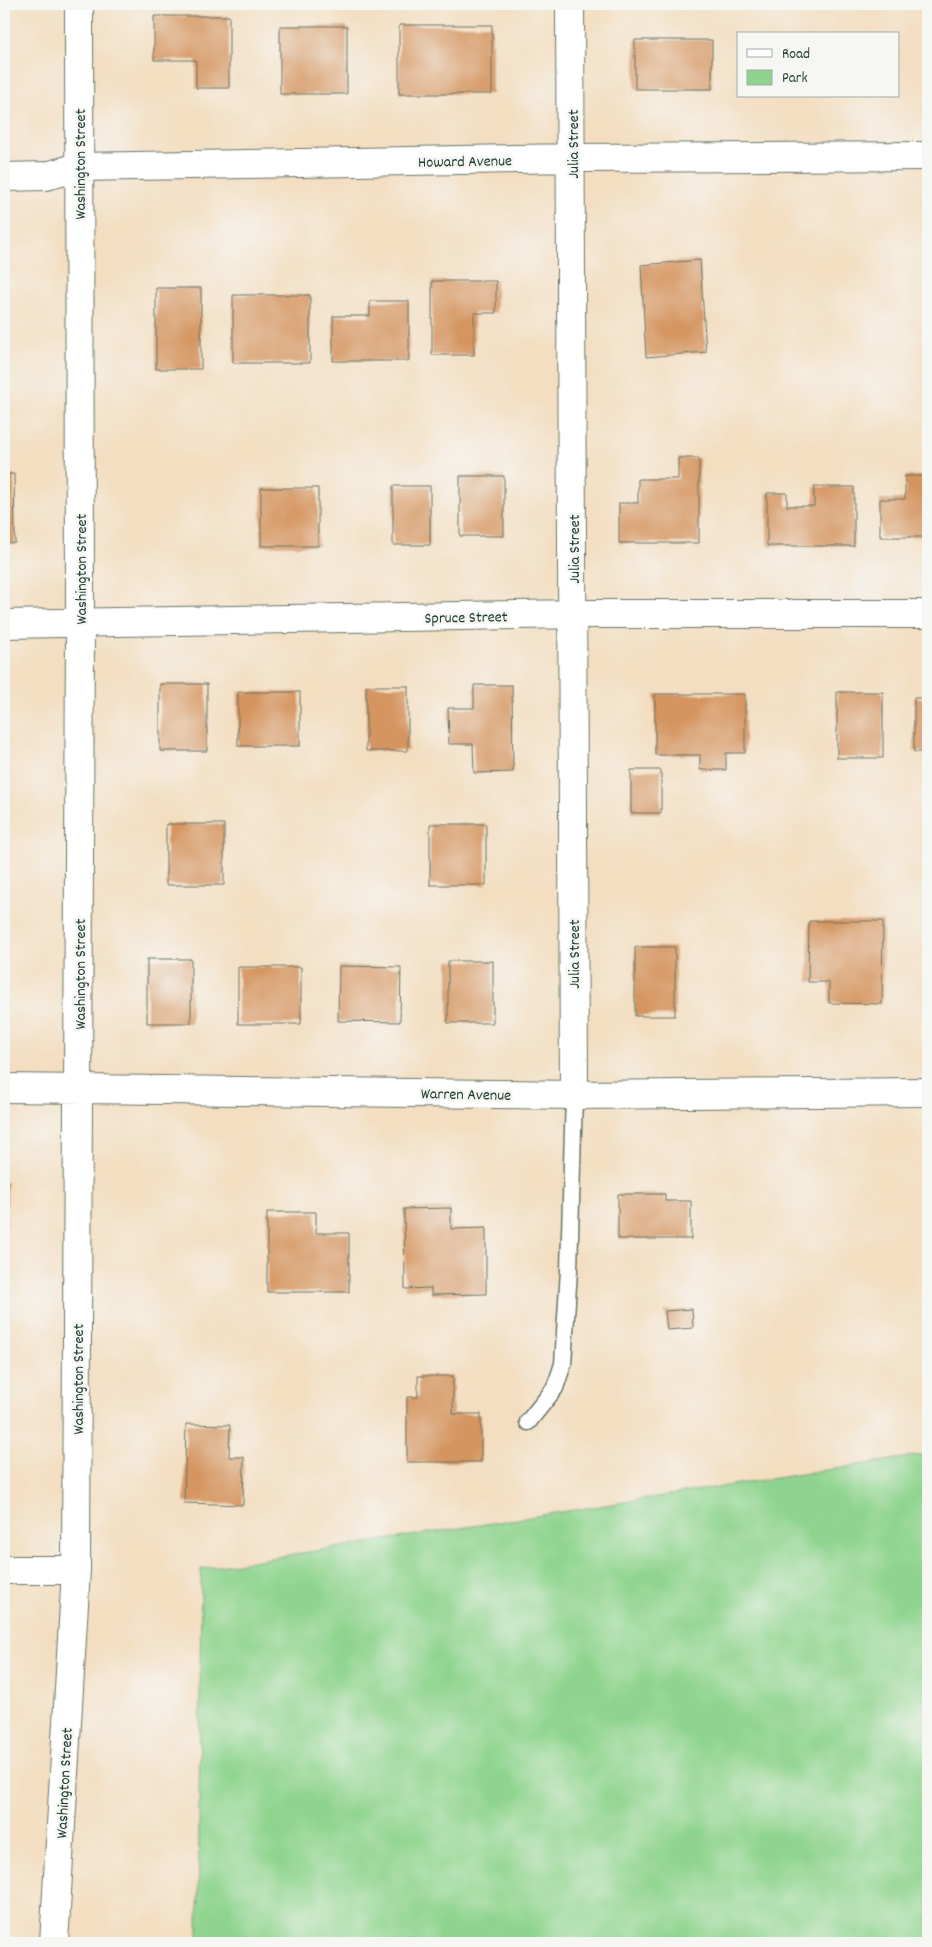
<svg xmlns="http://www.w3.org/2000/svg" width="932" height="1947" font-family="Dekko,sans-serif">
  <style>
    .green { fill: #8fd48e; stroke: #578861 }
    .building { fill: #d59561 }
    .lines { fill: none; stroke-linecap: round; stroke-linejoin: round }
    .lane-casing { stroke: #697565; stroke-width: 19 }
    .street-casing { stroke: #697565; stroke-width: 30 }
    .lane { stroke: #fff; stroke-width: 16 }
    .street { stroke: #fff; stroke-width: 28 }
    .labels { text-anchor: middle; stroke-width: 5; stroke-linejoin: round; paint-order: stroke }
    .street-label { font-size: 16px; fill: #1f3d34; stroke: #f6f6f2 }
  </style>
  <rect width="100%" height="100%" fill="#f6f6f2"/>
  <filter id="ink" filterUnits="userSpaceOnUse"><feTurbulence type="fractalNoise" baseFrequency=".02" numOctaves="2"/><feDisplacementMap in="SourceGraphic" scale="10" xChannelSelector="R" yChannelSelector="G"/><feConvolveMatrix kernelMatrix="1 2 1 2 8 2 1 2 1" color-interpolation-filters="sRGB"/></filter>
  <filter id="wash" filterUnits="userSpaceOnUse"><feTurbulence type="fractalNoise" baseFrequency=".0096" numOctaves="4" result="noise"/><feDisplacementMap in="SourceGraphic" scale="20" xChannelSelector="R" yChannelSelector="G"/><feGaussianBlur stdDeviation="1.12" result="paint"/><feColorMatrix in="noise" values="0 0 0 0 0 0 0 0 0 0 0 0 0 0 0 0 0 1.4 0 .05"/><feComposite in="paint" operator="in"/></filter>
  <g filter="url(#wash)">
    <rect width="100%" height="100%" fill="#f3dec1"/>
    <path class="green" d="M928,1454V1943H198L201,1569Z"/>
    <g id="blocks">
      <path class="building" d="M154,16H229V88H196V60H154Z
        M399,25H492V94H399Z
        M280,26H347V94H280Z
        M635,40H712V89H635Z
        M700,260L706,352L646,357L641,265Z
        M432,281H496V313H474V355H432Z
        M156,288H201V369H156Z
        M233,295H310V363H233Z
        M370,301H409V361H333V316H370Z
        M678,458H699V543H619V503H638V479H678Z
        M4,474H14L15,543H4Z
        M460,476H504V536H460Z
        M905,476H928V537H880V499H905Z
        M393,486H430V545H393Z
        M814,487H854V546H767V493H787V506H814Z
        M261,488H318V546H261Z
        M160,684H207V751H160Z
        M474,685H512L513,772L474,773L473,744H449L448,708H474Z
        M366,686H408V751H366Z
        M238,692H300V746H238Z
        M837,692H883V758H837Z
        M655,694H745V753H726V770H700V755H655Z
        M914,698H928V752H914Z
        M631,770H661V813H631Z
        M166,824H224V885H166Z
        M430,824H486V885H430Z
        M809,921H883L882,1004L829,1003V982H808Z
        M635,947H675V1016H635Z
        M147,959H191V1023H147Z
        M448,961H493V1023H448Z
        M339,966L401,967L400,1022L338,1021Z
        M238,967H301V1024H238Z
        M4,1182H7V1227H4Z
        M618,1194H665V1201H691V1239H618Z
        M451,1208V1229L486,1228V1294L431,1295V1288L405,1289L404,1209Z
        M267,1212H316V1233H349V1292H267Z
        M692,1309L693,1328L667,1330L665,1311Z
        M418,1376H453V1414H481V1462H407V1397H418Z
        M186,1424L230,1425L229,1457H244L243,1505L184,1503Z"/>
    </g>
  </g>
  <g filter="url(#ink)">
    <use href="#blocks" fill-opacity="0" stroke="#697565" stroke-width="1"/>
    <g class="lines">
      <g class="lane-casing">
        <path id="lane" d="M528,1422L555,1388L563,1364L569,1270L574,1095"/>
      </g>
      <g class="street-casing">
        <path id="street" d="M570,4L574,1095
          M4,177L46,176L79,167L572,158L928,156
          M4,624L573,614H928
          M4,1088L574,1095L928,1092
          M4,1570H76
          M54,1943L76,1570L80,624L79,4"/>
      </g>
      <use href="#lane" class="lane"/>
      <use href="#street" class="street"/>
    </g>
  </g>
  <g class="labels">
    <g class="street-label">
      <text transform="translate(572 144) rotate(-90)" y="6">Julia Street</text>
      <text transform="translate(465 160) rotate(-1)" y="6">Howard Avenue</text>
      <text transform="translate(79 164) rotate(-90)" y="6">Washington Street</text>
      <text transform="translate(573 549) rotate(-90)" y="6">Julia Street</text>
      <text transform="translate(80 569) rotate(-90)" y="6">Washington Street</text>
      <text transform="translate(466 616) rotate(-1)" y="6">Spruce Street</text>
      <text transform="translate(573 954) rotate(-90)" y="6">Julia Street</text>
      <text transform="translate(79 974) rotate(-90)" y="6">Washington Street</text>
      <text transform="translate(466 1093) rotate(1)" y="6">Warren Avenue</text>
      <text transform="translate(77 1379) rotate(-90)" y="6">Washington Street</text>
      <text transform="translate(63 1783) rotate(-87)" y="6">Washington Street</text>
    </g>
  </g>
  <rect width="932" height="1947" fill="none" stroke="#f6f6f2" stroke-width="20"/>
  <rect x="737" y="32" width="162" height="65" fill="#f6f6f2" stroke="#a0aca6"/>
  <rect x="747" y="49" width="25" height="8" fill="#ffffff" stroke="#a0aca6"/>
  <text x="782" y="58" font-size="15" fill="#1f3d34">Road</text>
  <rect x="747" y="70" width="25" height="15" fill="#8fd48e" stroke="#a0aca6"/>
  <text x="782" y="82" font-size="15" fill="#1f3d34">Park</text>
</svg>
